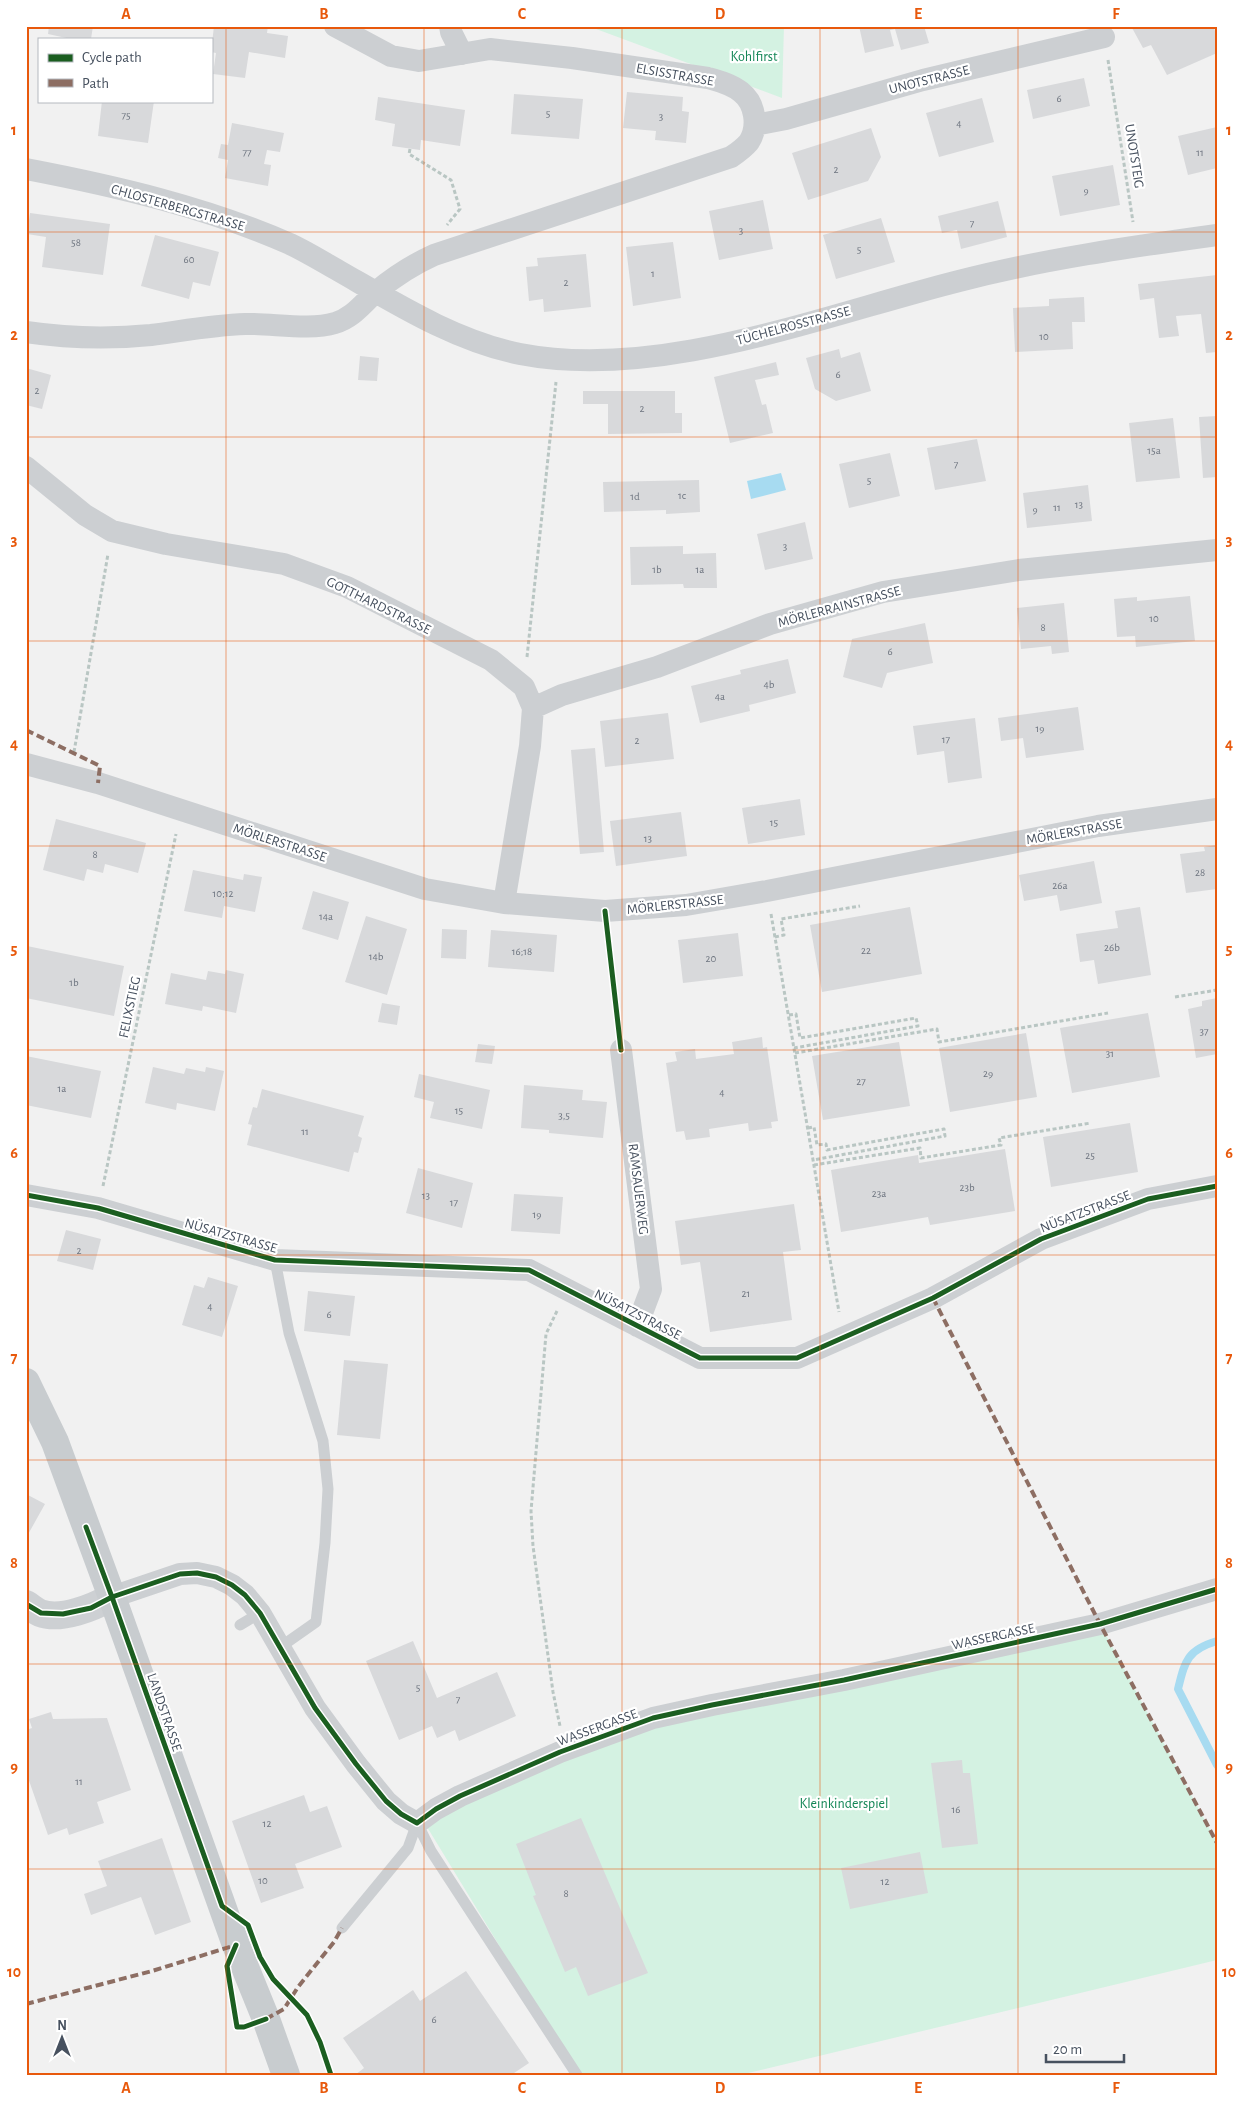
<svg xmlns="http://www.w3.org/2000/svg" width="1243" height="2101" font-family="'Alegreya Sans',sans-serif">
  <style>
    .green { fill: #d4f2e2 }
    .water { fill: #a7dbf1 }
    .lines { fill: none; stroke-linecap: round; stroke-linejoin: round }
    .stream { stroke: #a7dbf1; stroke-width: 8 }
    .building { fill: #d8d9db }
    .path { stroke: #b9c6c3; stroke-width: 3; stroke-dasharray: 4 2.5; stroke-linecap: butt }
    .lane { stroke: #cccfd2; stroke-width: 11 }
    .street { stroke: #cccfd2; stroke-width: 22 }
    .secondary { stroke: #cdd0d3; stroke-width: 28 }
    .primary { stroke: #c8cccf; stroke-width: 28 }
    .quiet { stroke: #8d6e63; stroke-width: 4; stroke-dasharray: 8 4; stroke-linecap: butt }
    .cycleway-casing { stroke: #fff; stroke-width: 8 }
    .cycleway { stroke: #1b5e20; stroke-width: 5 }
    .grid { fill: none; stroke: #e8590c; stroke-width: 1; stroke-opacity: 0.55 }
    .labels { text-anchor: middle; stroke-width: 4.5; stroke-linejoin: round; paint-order: stroke }
    .number-label { font-size: 11px; fill: #6d747f }
    .park-label { font-size: 14px; fill: #128555; stroke: #fff }
    .street-label { font-size: 14px; fill: #47515f; stroke: #fff }
    .neatline { fill: none; stroke: #e8590c; stroke-width: 2 }
    .grid-label { font-size: 16px; text-anchor: middle; font-weight: bold; fill: #e8590c }
  </style>
  <rect width="100%" height="100%" fill="#f1f1f1"/>
  <path class="green" d="M588,26H784L782,98Z
    M1100,1624L1217,1843V1960L740,2075H578L424,1822L560,1752L712,1705Z"/>
  <path class="water" d="M781,473L786,490L751,499L747,481Z"/>
  <g class="lines">
    <path class="stream" d="M1217,1641C1187,1650 1185,1661 1178,1689L1217,1765"/>
  </g>
  <path class="building" d="M49,26H93L91,39H71L48,34Z
    M214,26H268L267,33L288,36L285,58L249,52L245,78L213,74L216,53L211,52Z
    M859,26H924L929,43L901,50L895,29L890,30L894,46L865,53Z
    M1131,26H1213L1217,36V53L1167,75L1151,45L1143,48Z
    M1084,78L1090,106L1033,119L1027,90Z
    M627,92L683,97L682,111L689,112L686,143L655,140L656,131L623,128Z
    M514,94L583,99L579,139L511,134Z
    M378,97L465,110L460,146L421,140L420,150L392,146L395,124L375,120Z
    M982,98L994,142L939,157L926,113Z
    M102,101H154L148,143L98,136Z
    M232,123L284,133L280,152L267,150L264,164L271,165L268,186L225,178L228,160L218,158L221,144L228,145Z
    M1217,127V168L1188,175L1178,136Z
    M871,128L881,157L868,181L808,200L792,153Z
    M1113,165L1120,205L1060,216L1052,176Z
    M763,200L773,249L719,260L709,211Z
    M998,201L1007,237L961,249L957,230L942,233L938,216Z
    M30,213L110,224L103,275L42,267L46,237L27,234Z
    M881,218L895,262L836,279L823,235Z
    M155,235L219,252L210,286L193,282L189,299L141,286Z
    M673,242L681,298L633,306L626,247Z
    M586,254L591,307L544,312L543,299L529,301L526,267L538,266L537,258Z
    M1217,275V352L1206,353L1201,314L1176,316L1179,336L1159,338L1154,298L1140,300L1138,284Z
    M1084,297L1085,322H1072L1073,349L1015,352L1013,308L1049,306V299Z
    M839,349L841,358L860,352L871,391L836,401L815,389L806,358Z
    M360,356L379,358L377,381L358,380Z
    M776,362L779,375L755,380L762,405L766,404L773,433L730,443L714,377Z
    M26,368L51,375L42,409L26,405Z
    M583,391H675V413H682V433L608,434V404H583Z
    M1217,416V477L1203,478L1199,417Z
    M1173,418L1180,478L1136,482L1129,423Z
    M977,439L986,481L935,490L927,448Z
    M890,453L900,496L849,508L839,464Z
    M699,480L700,512L666,514V510L604,512L603,482Z
    M1088,485L1092,521L1027,528L1023,493Z
    M805,522L813,559L765,570L757,534Z
    M683,546V554L716,553L717,588H684L683,584L631,585L630,547Z
    M1190,596L1195,641L1136,647L1135,636L1117,637L1114,599L1137,597V601Z
    M1064,603L1069,652L1052,654L1051,646L1021,649L1017,608Z
    M925,623L933,663L887,673L882,688L843,677L852,639Z
    M788,659L796,693L749,705L750,711L700,723L691,686L741,674L740,670Z
    M1078,707L1084,750L1026,758L1023,738L1001,741L998,718Z
    M668,713L674,759L605,767L600,721Z
    M975,718L982,778L948,783L944,751L917,755L913,726Z
    M595,748L604,852L580,854L571,750Z
    M800,799L805,835L748,844L742,808Z
    M681,812L687,856L616,866L610,821Z
    M56,819L146,843L138,873L105,864L103,873L87,869L84,881L43,870Z
    M1217,845V889L1186,893L1180,854L1205,851L1204,847Z
    M1094,861L1102,903L1060,911L1057,895L1024,901L1019,875Z
    M193,870L243,880L244,874L262,877L255,912L224,906L222,918L184,911Z
    M313,891L349,902L338,940L302,929Z
    M910,907L922,974L822,992L810,925Z
    M1140,907L1151,975L1098,984L1094,960L1080,962L1076,934L1118,928L1115,911Z
    M366,916L407,929L387,995L345,982Z
    M442,929L467,930L466,959L441,958Z
    M491,930L557,935L554,972L488,967Z
    M738,933L743,976L683,983L678,940Z
    M27,946L124,966L114,1016L26,998Z
    M226,970L244,974L236,1013L203,1006L202,1011L165,1004L171,973L206,980L208,971L225,974Z
    M1217,998V1054L1196,1058L1188,1009L1202,1006V1001Z
    M382,1003L400,1006L397,1025L378,1022Z
    M1148,1013L1160,1077L1072,1093L1060,1028Z
    M1026,1033L1037,1097L950,1112L939,1048Z
    M762,1037L763,1048L767,1047L778,1121L771,1122L772,1128L749,1131L748,1123L709,1129L710,1137L686,1140L684,1131L676,1132L666,1063L677,1061L675,1052L695,1049L696,1059L734,1054L732,1042Z
    M899,1042L910,1106L823,1120L812,1056Z
    M478,1044L495,1046L492,1064L475,1062Z
    M26,1056L101,1071L91,1118L26,1105Z
    M153,1067L184,1074L186,1068L205,1072L206,1067L224,1071L215,1111L177,1103L176,1110L145,1103Z
    M419,1074L490,1090L482,1129L430,1118L434,1102L414,1097Z
    M524,1085L583,1090L582,1100L607,1102L603,1138L549,1133V1130L521,1128Z
    M262,1089L364,1116L358,1136L362,1138L358,1153L354,1152L349,1172L247,1145L252,1125L248,1124L253,1107L257,1108Z
    M1130,1123L1138,1172L1051,1187L1043,1137Z
    M1005,1149L1015,1211L930,1225L928,1217L841,1232L831,1170L918,1155L919,1163Z
    M418,1168L473,1183L462,1228L406,1213Z
    M514,1194L563,1197L560,1234L511,1231Z
    M794,1204L801,1250L783,1252L792,1320L710,1332L700,1262L681,1265L675,1221Z
    M66,1230L101,1239L93,1270L57,1261Z
    M208,1277L238,1286L222,1337L182,1325L194,1285L204,1288Z
    M308,1291L355,1296L350,1336L304,1331Z
    M344,1360L388,1364L380,1439L337,1435Z
    M26,1494L45,1504L26,1538Z
    M413,1641L437,1698L497,1672L516,1716L459,1741L455,1730L437,1738L432,1726L399,1740L366,1661Z
    M51,1712L53,1719L107,1718L131,1790L97,1802L104,1823L69,1835L67,1828L48,1835L26,1772V1730L32,1728L29,1719Z
    M962,1760L963,1773H970L978,1844L942,1848L931,1763Z
    M304,1795L310,1812L327,1806L342,1847L295,1864L304,1888L261,1903L232,1821Z
    M581,1818L648,1973L588,1996L576,1967L565,1972L533,1896L536,1895L516,1844Z
    M162,1838L191,1922L155,1935L141,1897L91,1915L84,1894L107,1886L98,1861Z
    M920,1852L928,1893L850,1909L841,1868Z
    M466,1971L529,2063L511,2075H355L364,2068L343,2038L413,1990L420,2001Z"/>
  <g class="lines">
    <path class="path" d="M1108,60L1133,222
      M410,149L409,154L451,180L460,209L447,225
      M527,657L556,382
      M74,752L108,554
      M771,914L839,1312
      M775,937L784,935L781,919L860,906
      M1175,997L1217,990
      M789,1015L796,1014L800,1038L916,1018L918,1026L794,1048
      M795,1053L937,1029L939,1042L1108,1013
      M808,1128L814,1127L817,1145L826,1144L827,1150L944,1129L945,1136L813,1160
      M814,1165L920,1148L921,1158L1001,1145L999,1138L1091,1123
      M103,1186L176,834
      M557,1311L546,1334L531,1511L533,1546L553,1692L560,1726"/>
    <path class="lane" d="M275,1260L289,1333L323,1441L328,1489L325,1543L316,1622L279,1648
      M240,1625L260,1613
      M342,1928L408,1848L417,1823L431,1851L577,2075"/>
    <path class="street" d="M450,26L451,32L462,54
      M755,125L786,119L923,80L1104,37
      M26,169C115,186 206,207 290,244C307,252 323,262 339,271C395,303 455,341 520,354C659,381 824,315 959,281C1044,259 1130,247 1217,235
      M26,332C67,338 110,339 151,335C182,331 213,325 245,324C272,323 309,331 335,323C353,318 363,303 377,291C395,276 412,265 434,255L731,157C737,153 744,148 749,142C759,126 755,103 741,92C731,84 719,81 708,78L572,58L490,49L419,61L391,56L335,26
      M26,467L85,515L112,531L166,544L284,564L347,587L491,660L524,687L533,708L530,746L504,903
      M533,708L562,695L657,667L770,624L883,592L1019,570L1217,550
      M26,764L98,783L425,889L504,903L605,911L686,905L767,891L1098,826L1217,809
      M621,1050L651,1289L637,1326
      M26,1195L98,1208L275,1260L529,1270L700,1358H797L933,1298L1041,1239L1148,1199L1217,1186
      M112,1597L180,1574L197,1573L216,1577L232,1585L245,1595L260,1613L315,1708L356,1764L386,1801L401,1814L417,1823L436,1809L460,1796L560,1752L653,1718L712,1705L844,1680L1100,1624L1217,1589"/>
    <path class="secondary" d="M26,1604C31,1607 35,1611 40,1613C61,1621 94,1607 112,1597"/>
    <path class="primary" d="M26,1382L55,1442L112,1597L236,1945L266,2019L286,2075"/>
    <path class="quiet" d="M26,730L100,766L98,783
      M933,1298L1100,1624L1217,1843
      M26,2004L152,1971L236,1945
      M266,2019L284,2009L298,1987L334,1942L342,1928"/>
    <g class="cycleway-casing">
      <path id="cycleway" d="M605,911L621,1050
        M26,1195L98,1208L275,1260L529,1270L700,1358H797L933,1298L1041,1239L1148,1199L1217,1186
        M86,1527L112,1597L222,1906L248,1925L260,1957L273,1979L307,2015L320,2042L331,2075
        M26,1604L41,1613L63,1614L91,1608L112,1597L180,1574L197,1573L216,1577L232,1585L245,1595L260,1613L315,1708L356,1764L386,1801L401,1814L417,1823L436,1809L460,1796L560,1752L653,1718L712,1705L844,1680L1100,1624L1217,1589
        M236,1945L227,1966L237,2027H244L266,2019"/>
    </g>
    <use href="#cycleway" class="cycleway"/>
  </g>
  <path class="grid" d="M226,26V2075M424,26V2075M622,26V2075M820,26V2075M1018,26V2075M26,232H1217M26,437H1217M26,641H1217M26,846H1217M26,1050H1217M26,1255H1217M26,1460H1217M26,1664H1217M26,1869H1217"/>
  <g class="labels">
    <g class="number-label">
      <text x="1059" y="102">6</text>
      <text x="548" y="117">5</text>
      <text x="126" y="119">75</text>
      <text x="661" y="120">3</text>
      <text x="959" y="127">4</text>
      <text x="247" y="156">77</text>
      <text x="1200" y="156">11</text>
      <text x="836" y="173">2</text>
      <text x="1086" y="194">9</text>
      <text x="972" y="227">7</text>
      <text x="741" y="234">3</text>
      <text x="76" y="246">58</text>
      <text x="859" y="253">5</text>
      <text x="189" y="263">60</text>
      <text x="653" y="277">1</text>
      <text x="566" y="286">2</text>
      <text x="1044" y="340">10</text>
      <text x="838" y="378">6</text>
      <text x="37" y="394">2</text>
      <text x="642" y="412">2</text>
      <text x="1154" y="454">15a</text>
      <text x="956" y="468">7</text>
      <text x="869" y="484">5</text>
      <text x="682" y="499">1c</text>
      <text x="635" y="500">1d</text>
      <text x="1079" y="508">13</text>
      <text x="1057" y="511">11</text>
      <text x="1035" y="513">9</text>
      <text x="785" y="550">3</text>
      <text x="657" y="573">1b</text>
      <text x="700" y="573">1a</text>
      <text x="1154" y="622">10</text>
      <text x="1043" y="631">8</text>
      <text x="890" y="655">6</text>
      <text x="769" y="688">4b</text>
      <text x="720" y="700">4a</text>
      <text x="1040" y="732">19</text>
      <text x="946" y="743">17</text>
      <text x="637" y="744">2</text>
      <text x="774" y="826">15</text>
      <text x="648" y="842">13</text>
      <text x="95" y="858">8</text>
      <text x="1200" y="876">28</text>
      <text x="1060" y="889">26a</text>
      <text x="223" y="897">10;12</text>
      <text x="326" y="920">14a</text>
      <text x="1112" y="951">26b</text>
      <text x="866" y="954">22</text>
      <text x="522" y="955">16;18</text>
      <text x="376" y="960">14b</text>
      <text x="711" y="962">20</text>
      <text x="74" y="986">1b</text>
      <text x="1204" y="1035">37</text>
      <text x="1110" y="1057">31</text>
      <text x="988" y="1077">29</text>
      <text x="861" y="1085">27</text>
      <text x="62" y="1092">1a</text>
      <text x="722" y="1096">4</text>
      <text x="459" y="1114">15</text>
      <text x="564" y="1119">3,5</text>
      <text x="305" y="1135">11</text>
      <text x="1090" y="1159">25</text>
      <text x="967" y="1191">23b</text>
      <text x="879" y="1197">23a</text>
      <text x="426" y="1199">13</text>
      <text x="454" y="1206">17</text>
      <text x="537" y="1218">19</text>
      <text x="79" y="1254">2</text>
      <text x="746" y="1297">21</text>
      <text x="210" y="1310">4</text>
      <text x="329" y="1318">6</text>
      <text x="418" y="1691">5</text>
      <text x="458" y="1703">7</text>
      <text x="79" y="1785">11</text>
      <text x="956" y="1813">16</text>
      <text x="267" y="1827">12</text>
      <text x="263" y="1884">10</text>
      <text x="885" y="1885">12</text>
      <text x="566" y="1897">8</text>
      <text x="434" y="2023">6</text>
    </g>
    <g class="park-label">
      <text x="754" y="61">Kohlfirst</text>
      <text x="844" y="1808">Kleinkinderspiel</text>
    </g>
    <g class="street-label">
      <text transform="translate(675 74) rotate(10)" y="5">ELSISSTRASSE</text>
      <text transform="translate(929 79) rotate(-14)" y="5">UNOTSTRASSE</text>
      <text transform="translate(1135 156) rotate(81)" y="5">UNOTSTEIG</text>
      <text transform="translate(178 207) rotate(16)" y="5">CHLOSTERBERGSTRASSE</text>
      <text transform="translate(793 325) rotate(-15)" y="5">TÜCHELROSSTRASSE</text>
      <text transform="translate(379 605) rotate(26)" y="5">GOTTHARDSTRASSE</text>
      <text transform="translate(839 606) rotate(-15)" y="5">MÖRLERRAINSTRASSE</text>
      <text transform="translate(1074 831) rotate(-10)" y="5">MÖRLERSTRASSE</text>
      <text transform="translate(280 842) rotate(18)" y="5">MÖRLERSTRASSE</text>
      <text transform="translate(675 904) rotate(-6)" y="5">MÖRLERSTRASSE</text>
      <text transform="translate(129 1007) rotate(-78)" y="5">FELIXSTIEG</text>
      <text transform="translate(639 1189) rotate(83)" y="5">RAMSAUERWEG</text>
      <text transform="translate(1085 1211) rotate(-21)" y="5">NÜSATZSTRASSE</text>
      <text transform="translate(231 1235) rotate(16)" y="5">NÜSATZSTRASSE</text>
      <text transform="translate(638 1314) rotate(27)" y="5">NÜSATZSTRASSE</text>
      <text transform="translate(993 1636) rotate(-12)" y="5">WASSERGASSE</text>
      <text transform="translate(165 1712) rotate(71)" y="5">LANDSTRASSE</text>
      <text transform="translate(597 1727) rotate(-20)" y="5">WASSERGASSE</text>
    </g>
  </g>
  <rect width="1243" height="2101" fill="none" stroke="#ffffff" stroke-width="55"/>
  <rect x="38" y="38" width="175" height="65" fill="#ffffff" stroke="#b5b9bf"/>
  <rect x="48" y="54" width="25" height="8" fill="#1b5e20" stroke="#b5b9bf"/>
  <text x="82" y="62" font-size="15" fill="#47515f">Cycle path</text>
  <rect x="48" y="79" width="25" height="8" fill="#8d6e63" stroke="#b5b9bf"/>
  <text x="82" y="88" font-size="15" fill="#47515f">Path</text>
  <g transform="translate(62 2038)" stroke="#ffffff" stroke-width="4" paint-order="stroke">
  <path d="M0-4L9 19L0 12L-9 19Z" fill="#47515f"/>
  <text y="-8" font-size="14" font-weight="bold" text-anchor="middle" fill="#47515f">N</text>
  </g>
  <path d="M1046 2054v8h78v-8" fill="none" stroke="#47515f" stroke-width="2.5"/>
  <text x="1053" y="2054" font-size="15" fill="#47515f" stroke="#ffffff" stroke-width="4" paint-order="stroke">20 m</text>
  <rect x="28" y="28" width="1188" height="2046" class="neatline"/>
  <g class="grid-label">
    <text x="126" y="19">A</text>
    <text x="324" y="19">B</text>
    <text x="522" y="19">C</text>
    <text x="720" y="19">D</text>
    <text x="918" y="19">E</text>
    <text x="1116" y="19">F</text>
    <text x="14" y="135">1</text>
    <text x="1229" y="135">1</text>
    <text x="14" y="340">2</text>
    <text x="1229" y="340">2</text>
    <text x="14" y="545">3</text>
    <text x="1229" y="545">3</text>
    <text x="14" y="749">4</text>
    <text x="1229" y="749">4</text>
    <text x="14" y="954">5</text>
    <text x="1229" y="954">5</text>
    <text x="14" y="1158">6</text>
    <text x="1229" y="1158">6</text>
    <text x="14" y="1363">7</text>
    <text x="1229" y="1363">7</text>
    <text x="14" y="1568">8</text>
    <text x="1229" y="1568">8</text>
    <text x="14" y="1772">9</text>
    <text x="1229" y="1772">9</text>
    <text x="14" y="1977">10</text>
    <text x="1229" y="1977">10</text>
    <text x="126" y="2093">A</text>
    <text x="324" y="2093">B</text>
    <text x="522" y="2093">C</text>
    <text x="720" y="2093">D</text>
    <text x="918" y="2093">E</text>
    <text x="1116" y="2093">F</text>
  </g>
</svg>
